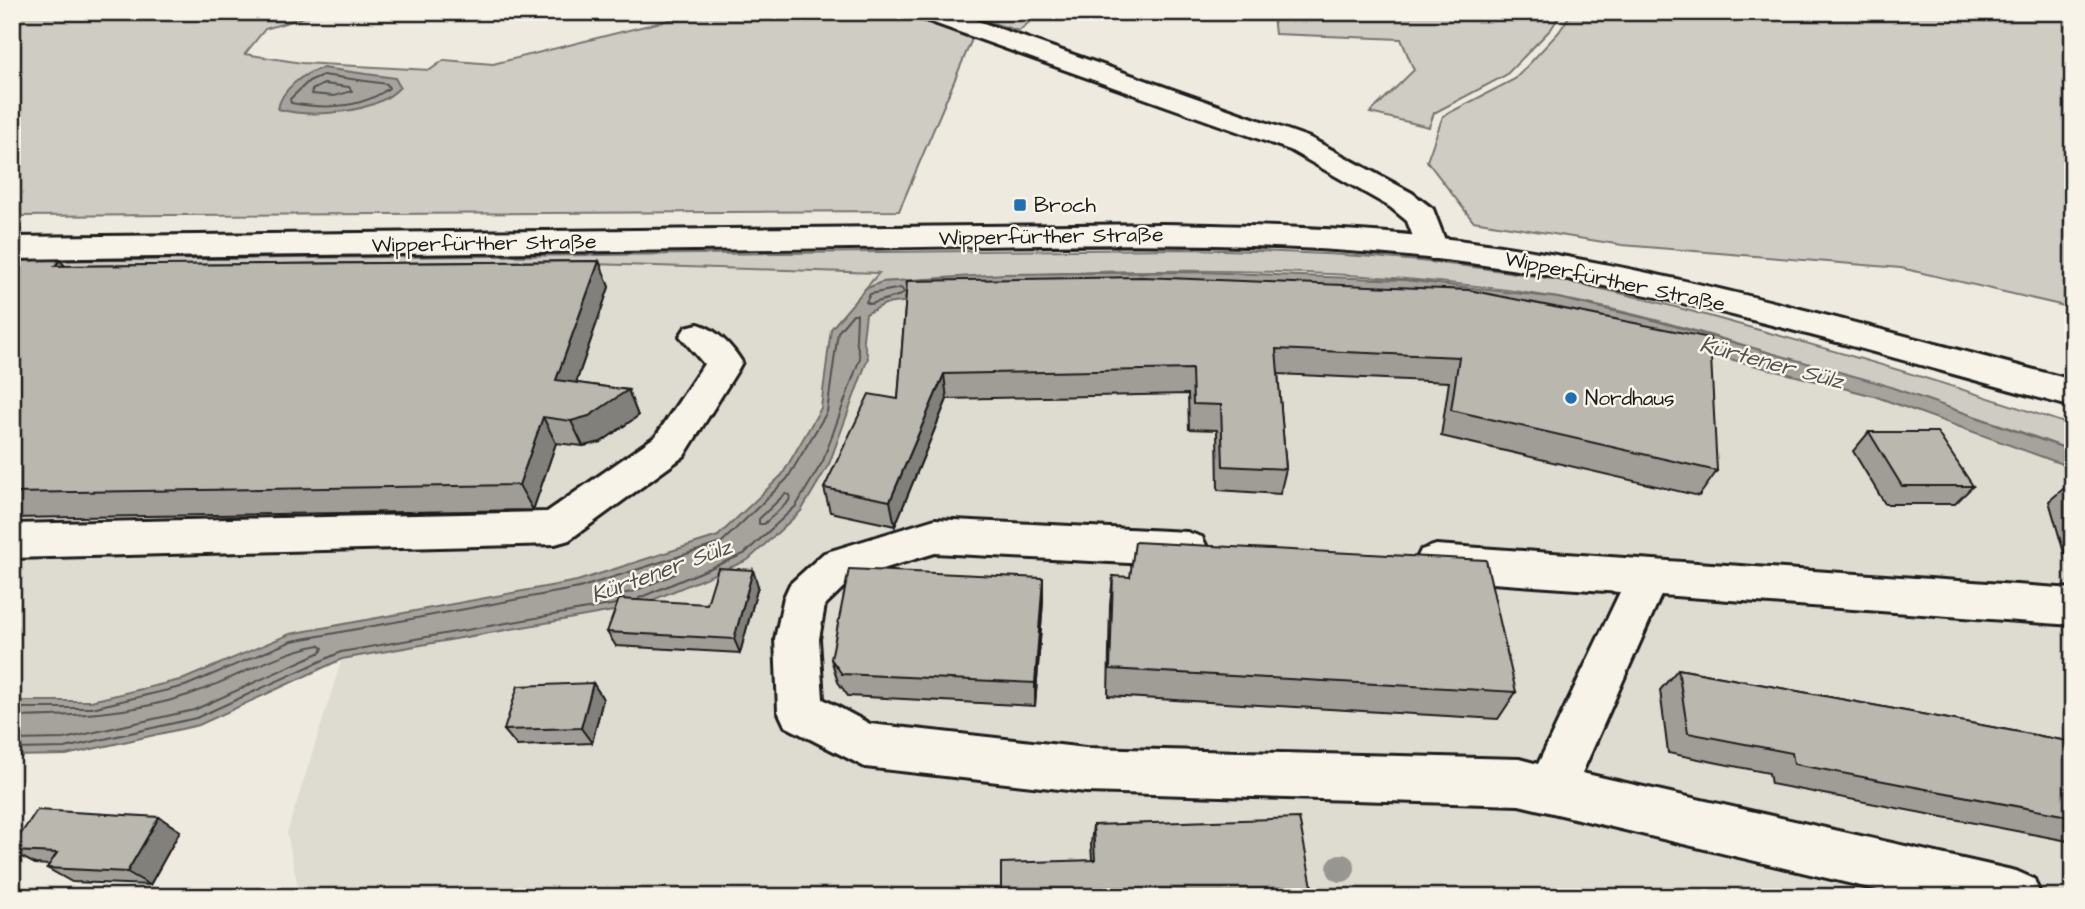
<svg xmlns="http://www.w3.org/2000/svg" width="2085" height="909" font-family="'Architects Daughter',sans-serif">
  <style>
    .built { fill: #dedbd1 }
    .green { fill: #cfccc3; stroke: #767470; stroke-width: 2 }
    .water { fill: #a6a39d; stroke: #6f6d69; stroke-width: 2 }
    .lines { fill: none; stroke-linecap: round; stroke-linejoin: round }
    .shore { stroke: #535250; stroke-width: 2 }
    .minor-casing { stroke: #1c1c1c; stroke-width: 6 }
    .major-casing { stroke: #1c1c1c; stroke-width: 6 }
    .minor { fill: #f7f3e8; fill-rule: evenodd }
    .major { fill: #f7f3e8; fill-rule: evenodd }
    .tree { fill: #989690 }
    .wall { fill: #a09d96; stroke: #1c1c1c; stroke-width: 2 }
    .shaded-wall { fill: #82807a; stroke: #1c1c1c; stroke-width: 2 }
    .building { fill: #bab7af; stroke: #1c1c1c; stroke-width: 2 }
    .poi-dot { fill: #1f6fb2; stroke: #f7f3e8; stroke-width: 2.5 }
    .labels { text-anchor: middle; stroke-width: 5; stroke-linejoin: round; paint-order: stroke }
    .poi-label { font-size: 21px; fill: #1c1c1c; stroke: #f7f3e8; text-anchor: start }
    .street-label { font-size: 21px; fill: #1c1c1c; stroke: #f7f3e8 }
    .water-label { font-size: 23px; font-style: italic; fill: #535250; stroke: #f7f3e8 }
  </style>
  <rect width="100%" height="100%" fill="#eeeae0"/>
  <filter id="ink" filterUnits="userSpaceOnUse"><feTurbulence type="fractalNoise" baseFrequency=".0143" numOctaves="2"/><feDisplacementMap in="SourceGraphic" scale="14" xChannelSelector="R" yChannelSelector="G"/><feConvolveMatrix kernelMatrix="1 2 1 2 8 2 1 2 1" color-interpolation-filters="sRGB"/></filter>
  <g filter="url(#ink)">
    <path class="built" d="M593,264L879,273L831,329L821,408L782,475L718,536L577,581L290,634L184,679L91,701H12V270Z
      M911,301L1558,315L1874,396L2073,468V897H300L287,833L342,659L636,607L748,560L801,511L868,358L863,339L866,314L885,304Z"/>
    <path class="green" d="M12,12H321L265,29L245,54L302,63L430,70L444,60L493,64L701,12H888L912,16L972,39L899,211L12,216Z
      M956,12H1041L1019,31Z
      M1225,12H1562L1551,29L1506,75L1434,113L1429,127L1370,113L1414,70L1401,39L1275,34L1273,16Z
      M1572,12H2073V308L1901,268L1622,245L1473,221L1427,161L1443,116L1515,79L1559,32Z
      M1179,249C1294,251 1408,256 1522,274C1602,286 1681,308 1759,330C1864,359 1969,390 2073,426V451C1983,417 1892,390 1800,362C1721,338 1640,313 1558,298C1342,261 1101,268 882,282L865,289L879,273L593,264L12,270V261Z"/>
    <path class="water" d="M323,68L395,78L400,87C376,114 311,118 278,109C281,89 305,72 323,68Z
      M1201,272L1405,280L1558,298L1649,319L1879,383L2073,451V468L1874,396L1558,315L911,301L885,304L866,314L863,339L868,358L829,464L801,511L748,560L636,607L342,659L199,725L66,755L12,756V701H91L184,679L290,634L577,581L718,536L782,475L821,408L831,329L865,289L882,282L1004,274Z"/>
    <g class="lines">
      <path class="shore" d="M323,75L387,84L389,88C361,109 324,109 291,103L290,99L309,81Z
        M324,84L349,87L352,91L334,96L311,94L312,90Z
        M901,288L904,292L901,295L870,304L866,302L870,294Z
        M785,494L790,495L789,501L764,524H759V519Z
        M672,567L677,569L675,574L632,592L600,598L597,595L599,591Z
        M12,708H92L185,686L292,641L579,588L721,543L787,479L827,412L838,332L853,314H857L856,340L860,358L823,461L796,506L744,554L639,598
        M12,717C72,716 131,714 188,695C233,680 273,654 319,645L323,648L321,652L194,710L64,739L12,740
        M12,749L65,748L196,718L341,652L616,604"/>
      <g class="minor-casing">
        <path id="minor" d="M913,12H952L1310,138L1412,193L1433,209L1448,248L1444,255L1432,259L1420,255L1407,221L1390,207L1290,150L917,17Z
          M698,324C716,329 732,346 742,362L737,371L684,456L569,540L555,544L12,558V524L547,512L656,436L704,364L680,336L686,327Z
          M935,519L1187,532L1202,537L1208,549L1202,561L1187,566L935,553L853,578L825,605L819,639L823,699L870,724L1086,748L1519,759L1538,764L1620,592L1436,579L1421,574L1415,562L1421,550L1436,545L2073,589V625L1661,595L1582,773L2016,871L2034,879L2041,897H1907L1519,805L1086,792L865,767L785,726L778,711L775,639L784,597L790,584L824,553Z"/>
      </g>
      <g class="major-casing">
        <path id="major" d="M1162,224C1261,226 1360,228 1458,240C1667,267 1870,328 2073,380V407C1868,352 1664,287 1453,261C1253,236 1049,246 848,248C569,252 291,255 12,259V237Z"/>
      </g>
      <use href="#minor" class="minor"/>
      <use href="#major" class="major"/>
    </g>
    <circle class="tree" cx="1341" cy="868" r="14"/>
    <path class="wall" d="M12,261L65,266L599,261L609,287L576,383L628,390L638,416L601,442L583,446L556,443L533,510L12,518Z
      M907,281L1469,290L1717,471L1699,496L1441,436L1449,382L1278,374L1286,469L1280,494L1218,490L1217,430L1189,429L1188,394L947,399L895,526L830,512L824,488L898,399Z
      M1869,432L1973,486L1955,504H1885L1853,451Z
      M2069,484H2073V555L2064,553L2049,501Z
      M1113,576L1516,692L1498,719L1108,696L1110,605Z
      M758,586L740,653L616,646L607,632L707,604Z
      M1043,601L1035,706L848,696L838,682L831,659Z
      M1678,669L2073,742V842L1771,784L1769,773L1668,753L1660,690Z
      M593,683L603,699L592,743L517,746L504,730Z
      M159,817L180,831L150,885L72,882L47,868L50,865L35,864L12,852V847Z
      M1093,825L1314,897L1092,860L1091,844Z"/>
    <path class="shaded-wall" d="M60,260L82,286L55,266Z
      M599,261L609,287L568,406L556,380Z
      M944,374L947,399L895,526L890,501Z
      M628,390L638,416L601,442L583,446L571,421Z
      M543,417L556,443L533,510L519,485Z
      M753,570L758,586L740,653L734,639Z
      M1043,578V601L1035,706V683Z
      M593,683L603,699L592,743L581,728Z
      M159,817L180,831L150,885L127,872Z"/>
    <path class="building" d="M60,260L55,266L599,261L556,380L628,390L589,416L571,421L543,417L519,485L12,493V261Z
      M1142,277L1469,290L1710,338L1717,471L1451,410L1459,357L1276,349L1286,469L1223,466L1221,405L1193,404L1192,369L944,374L890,501L824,488L869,394L898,399L907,281Z
      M1869,432H1937L1973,486H1902Z
      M2069,484H2073V497Z
      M1135,542L1486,560L1516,692L1110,669L1113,576L1130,577Z
      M718,568L753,570L734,639L607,632L619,599L707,604Z
      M849,569L1043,578L1035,683L842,674L831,659Z
      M1678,669L2073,742V817L1794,764L1792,753L1688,733Z
      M593,683L581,728L504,730L518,686Z
      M37,810L159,817L127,872L47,868L57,853L12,851V847Z
      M1299,818L1314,897H1001V863L1095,860L1093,825Z"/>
  </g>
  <g class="poi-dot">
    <rect x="1013" y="198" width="14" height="14" rx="3.5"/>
    <circle cx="1571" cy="398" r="7"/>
  </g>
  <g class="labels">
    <g class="poi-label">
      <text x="1034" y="212">Broch</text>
      <text x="1585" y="405">Nordhaus</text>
    </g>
    <g class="street-label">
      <text transform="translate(1051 236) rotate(-1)" y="7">Wipperfürther Straße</text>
      <text transform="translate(484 243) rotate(-1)" y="7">Wipperfürther Straße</text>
      <text transform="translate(1615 281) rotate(12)" y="7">Wipperfürther Straße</text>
    </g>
    <g class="water-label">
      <text transform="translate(1772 362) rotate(15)" y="8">Kürtener Sülz</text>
      <text transform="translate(661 570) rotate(-20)" y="8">Kürtener Sülz</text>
    </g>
  </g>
  <rect width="2085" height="909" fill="none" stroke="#f7f3e8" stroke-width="42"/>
  <rect x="21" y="21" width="2043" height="867" fill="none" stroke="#1c1c1c" stroke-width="2.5" filter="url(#ink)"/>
</svg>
